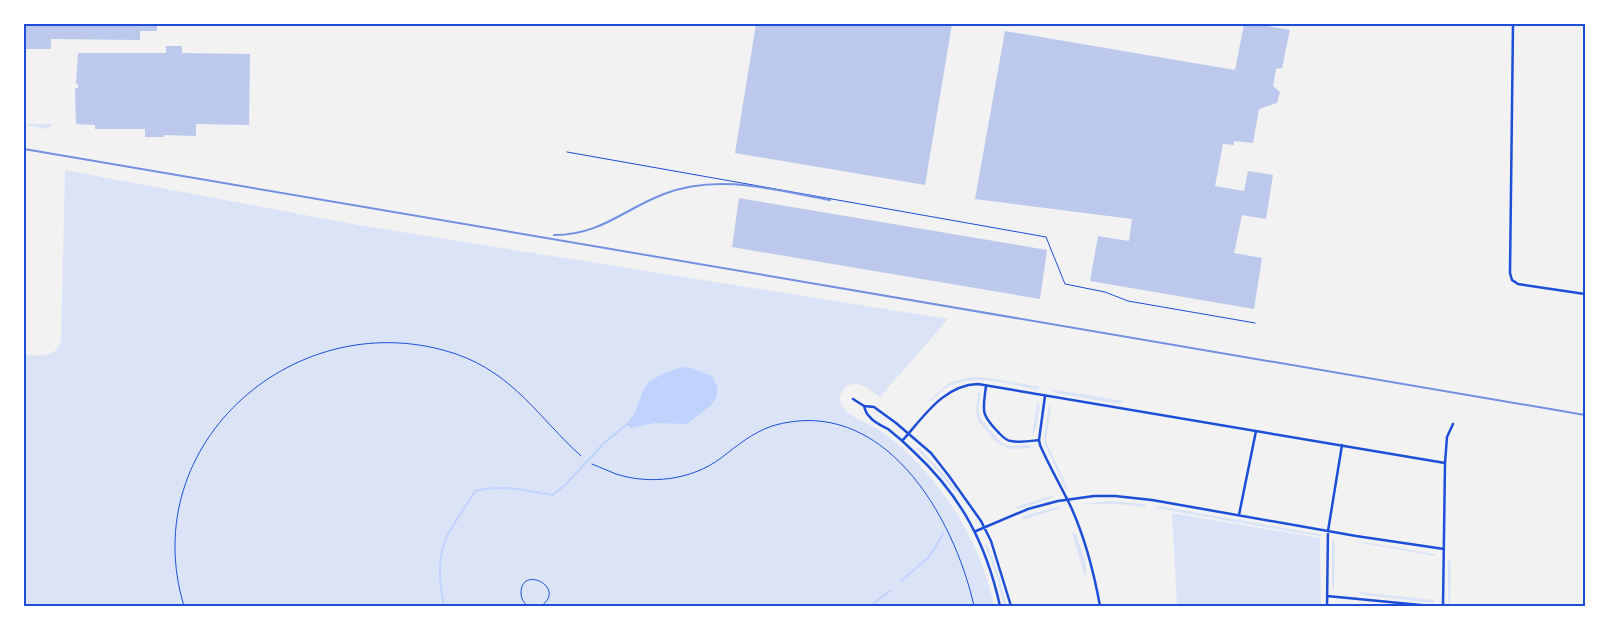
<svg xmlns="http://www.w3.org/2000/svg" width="1609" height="630" font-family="Figtree,sans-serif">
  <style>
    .green { fill: #dbe4f7 }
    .water { fill: #bfd3fe }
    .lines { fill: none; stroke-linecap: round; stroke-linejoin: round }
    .stream { stroke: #bfd3fe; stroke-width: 2 }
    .building { fill: #bdc9ec }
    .path { stroke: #1d4ed8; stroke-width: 1 }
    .service { stroke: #1d4ed8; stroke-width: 1 }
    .minor { stroke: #1d4ed8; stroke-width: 2.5 }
    .rail { stroke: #7290e2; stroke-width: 2 }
    .neatline { fill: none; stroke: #1d4ed8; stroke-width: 2 }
  </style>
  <rect width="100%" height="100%" fill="#f2f2f2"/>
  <path class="green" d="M24,124H53L47,129L24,125Z
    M65,170L358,225L948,319L880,397C868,389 859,379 845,387C841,393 838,399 842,405C847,416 866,422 876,428C885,434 893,440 901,447C948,490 981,544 994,606H24V355C39,355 56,359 61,341Z
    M970,377L989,378L1041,387L1037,390C1014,385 977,374 954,384C945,387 939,394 932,400L928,401L949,383Z
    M1050,389L1124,401L1120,404L1055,393Z
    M978,393H981L978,409L981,419L999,440L1004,444L1012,446L1030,445L1031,448L1009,449L996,442L978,421L976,410Z
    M1037,403L1040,404L1036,429L1032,435Z
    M1049,405H1051L1046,441L1068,489L1066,490L1044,443V436Z
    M918,447L941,471L957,491L955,492L939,473L916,448Z
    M1053,495L1054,497L1052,498L1018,509L1015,507Z
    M1111,501L1144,504L1147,507L1118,504H1078Z
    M1060,506L1061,508L1022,520L1024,516Z
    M1159,506L1319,534L1322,535L1321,536L1298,533L1155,508Z
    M1172,513L1320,538L1321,606H1177Z
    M1072,532L1076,534C1079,544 1090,567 1085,577Z
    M1332,541H1335L1334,591L1332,587Z
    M1364,542L1435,554V556L1361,543Z
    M987,544L998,573L1007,606H1004L996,574L985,545Z
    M1448,560L1451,561L1450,604L1448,601Z
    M1359,592L1434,600V603L1363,595Z"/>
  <path class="water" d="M682,367L691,368L712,376L717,386V397L711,405L687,424L655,423L631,428L626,425L635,412L643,391L649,382L662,374Z"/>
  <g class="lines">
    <path class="stream" d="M901,581L929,557L943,534
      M444,606C440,585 437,563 445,541C451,526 466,506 475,491C500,484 528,491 553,495L566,484L603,444L626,425
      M870,606L890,591"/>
  </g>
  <path class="building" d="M24,24H157V31H140V40L51,39V49H24Z
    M756,24H952L925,185L735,153Z
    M1244,24H1256L1290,30L1282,68L1276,69L1273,86L1280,92L1277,103L1259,109L1253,143L1234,141V145L1223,144L1215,186L1244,191L1248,171L1273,175L1266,219L1242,215L1234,253L1262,258L1254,309L1090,281L1098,236L1129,241L1132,219L975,199L1005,31L1235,70Z
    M166,46H182V53L250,54L249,125L196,124V136L164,135V137H145V129H95V125L76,124L75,88H78V84H76L78,53H166Z
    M739,198L1047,250L1040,299L732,247Z"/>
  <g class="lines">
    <path class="path" d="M592,464C600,467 608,471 616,474C650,485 692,480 721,458C738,445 752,433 772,426C883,393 954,516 974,606
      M184,606C134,442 299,301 456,354C514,374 539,418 581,456
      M528,606C524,603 521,599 521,593C521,564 568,588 541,606"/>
    <path class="service" d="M567,152L1046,237L1065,284L1105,292L1128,301L1255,323"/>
    <path class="minor" d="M1513,24L1510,273L1512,280L1518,284L1585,294
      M986,386C983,411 980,413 998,432C1002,436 1006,441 1011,441C1020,443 1030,441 1039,440
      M1045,396L1039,440L1040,445C1049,466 1061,486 1071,507C1085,538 1094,573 1100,606
      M853,399L864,406L874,407L896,423L931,453L949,476L981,521L991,541L1011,606
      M864,406C865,409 866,414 869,416C873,422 882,426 888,429C897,436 906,444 914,452C961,496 986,543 1000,606
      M902,441C923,418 943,385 978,384L1445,463
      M1239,515L1256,431
      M976,531L1028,509L1058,501L1094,496H1115L1152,500L1356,536L1444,549
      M1327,596L1431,606
      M1327,606L1328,531L1342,445
      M1443,606L1445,463L1447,437L1453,424"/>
    <path class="rail" d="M24,149L1585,415
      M554,235C601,235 624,209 664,194C718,173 775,190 830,200"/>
  </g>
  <rect width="1609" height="630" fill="none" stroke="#ffffff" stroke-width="50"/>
  <rect x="25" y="25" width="1559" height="580" class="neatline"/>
</svg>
